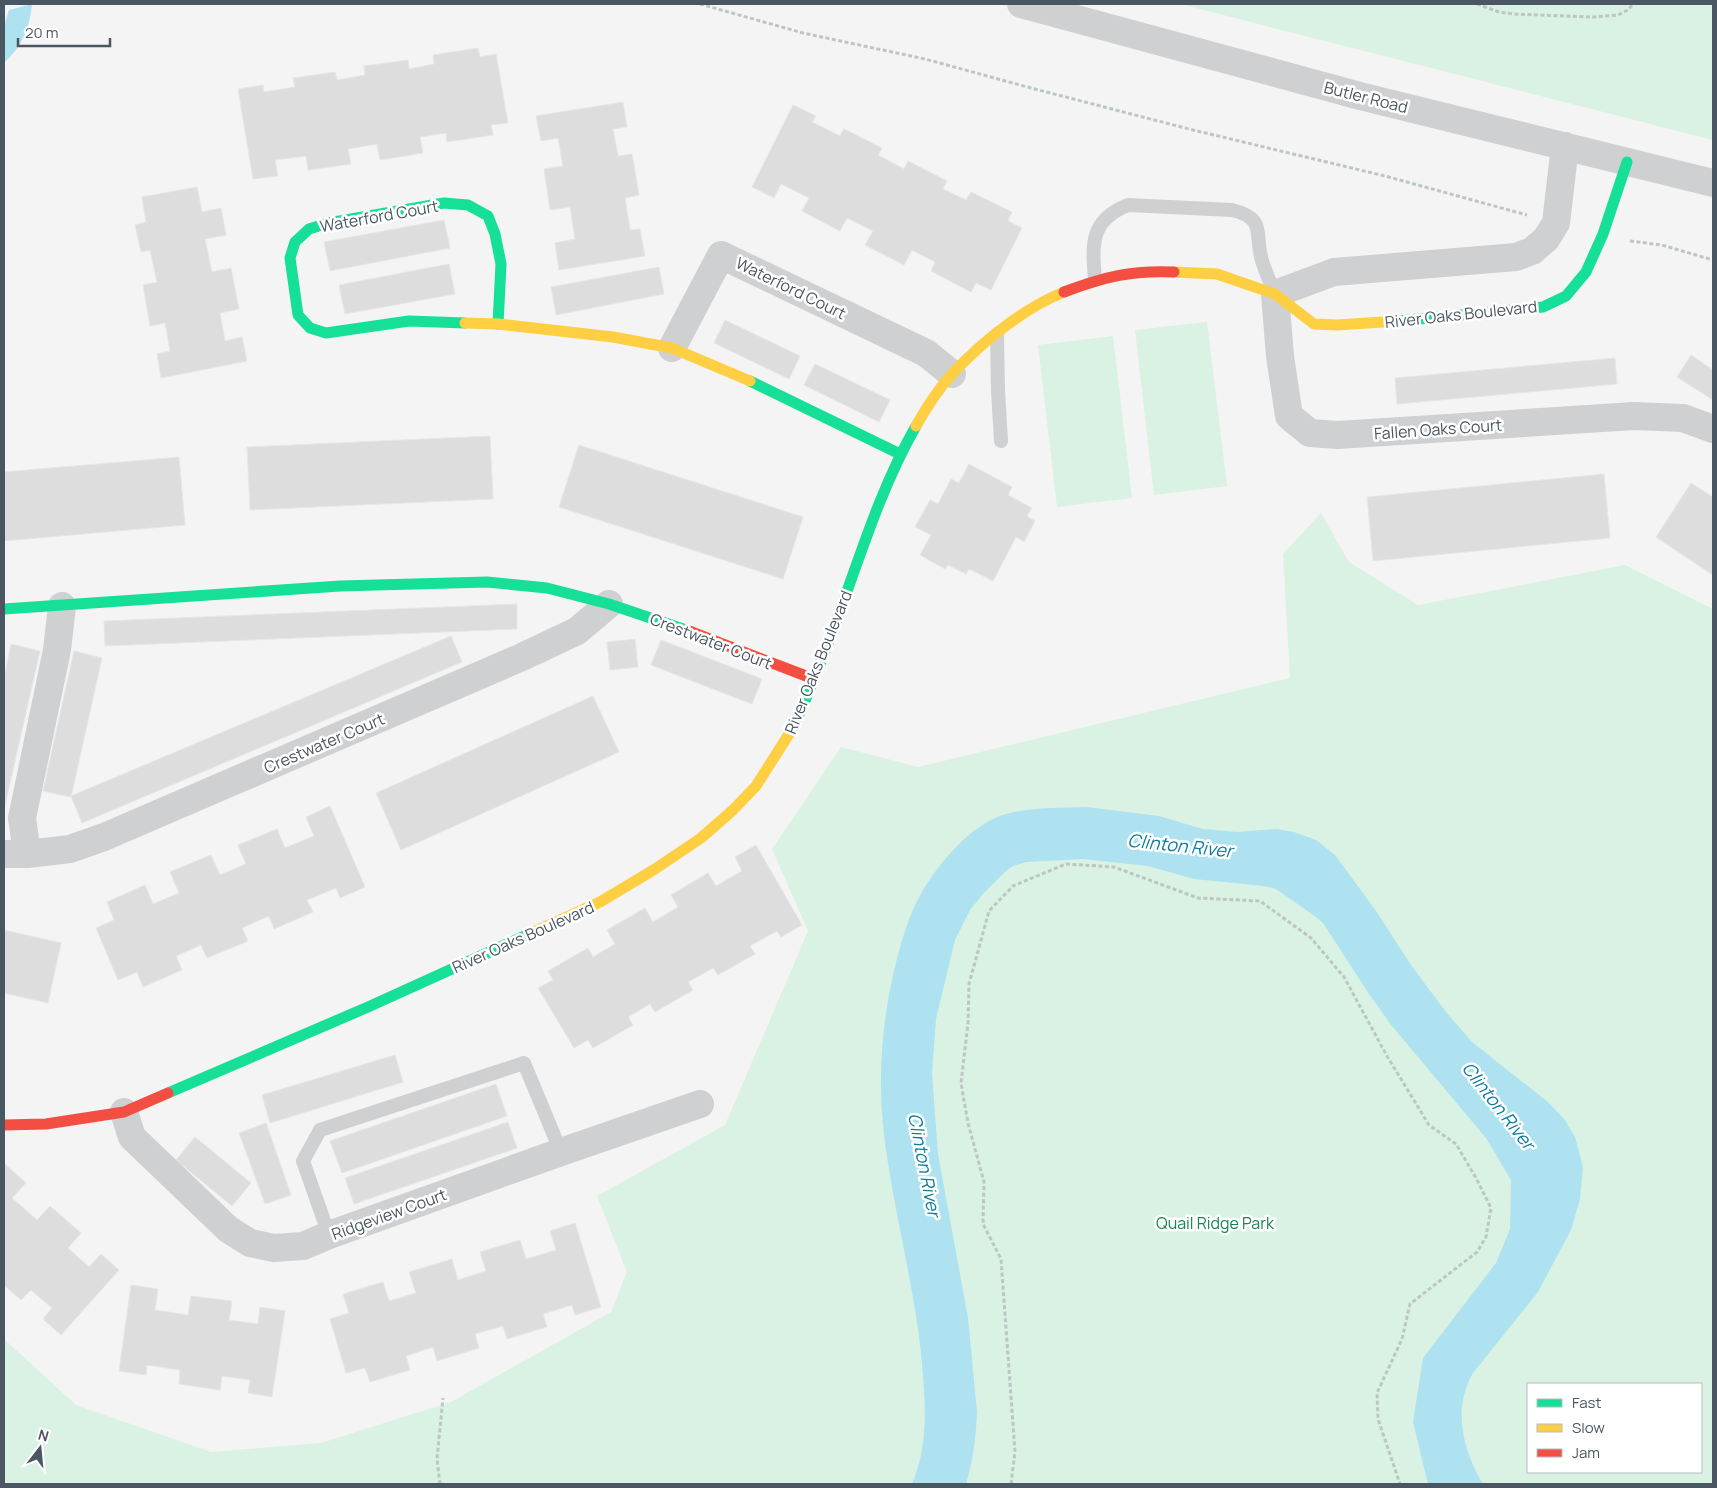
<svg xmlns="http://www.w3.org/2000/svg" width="1717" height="1488" font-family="Manrope,sans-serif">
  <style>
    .green { fill: #d9f2e3; fill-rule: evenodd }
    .water { fill: #aee2f0 }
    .building { fill: #ddddde; stroke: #e5e6e7 }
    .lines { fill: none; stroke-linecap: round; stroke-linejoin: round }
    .path { stroke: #bcc7c4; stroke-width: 3; stroke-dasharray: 4 2.5; stroke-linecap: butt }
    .lane { stroke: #ced0d2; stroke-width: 14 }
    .street { stroke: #ced0d2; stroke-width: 28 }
    .fast { stroke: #16e098; stroke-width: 11 }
    .slow { stroke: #ffcf43; stroke-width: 11 }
    .jam { stroke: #f24e42; stroke-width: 11 }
    .labels { text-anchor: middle; stroke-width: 5; stroke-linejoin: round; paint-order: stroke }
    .street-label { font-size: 16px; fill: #4a5661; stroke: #fff }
    .park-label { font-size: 16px; fill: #17864f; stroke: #fff }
    .water-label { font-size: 18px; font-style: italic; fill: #0c7c9b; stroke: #fff }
  </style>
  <rect width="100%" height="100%" fill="#f4f4f4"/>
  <path class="green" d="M1180,4H1713V140Z
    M1207,322L1227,486L1154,495L1135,330Z
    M1113,336L1132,498L1057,507L1038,345Z
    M1321,513L1349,562L1418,605L1625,565L1713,609V1484H4V1339L76,1405L211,1452L321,1443L451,1402L611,1312L627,1272L597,1196L725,1125L808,931L772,849L841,747L918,767L1290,678L1283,554ZM1528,1384H1701V1472H1528Z"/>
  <path class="water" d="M32,4C30,27 22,47 4,63V26L9,10Z
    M1086,807L1159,816L1203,829L1237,832L1276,829L1294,832L1316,840L1335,855L1376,911L1411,965L1446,1012L1472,1042L1548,1102L1565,1120L1575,1137L1583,1167L1580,1199L1571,1230L1538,1292L1473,1373C1452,1409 1463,1451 1483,1484H1428L1413,1422L1423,1358L1496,1263L1510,1229L1511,1180L1486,1138L1392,1026L1369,994L1323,923L1316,917L1276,889L1264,886L1194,879L1148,866L1083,859L1026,862L1013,866L1006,871L983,894L970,910L955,940L936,1019L932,1073L938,1154L968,1318L977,1412C976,1437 973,1461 966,1484H912C930,1442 925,1398 921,1353C914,1289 898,1227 888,1163C877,1100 879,1038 893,975C900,946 907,918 922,892C939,863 972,823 1006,814C1031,807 1060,808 1086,807Z"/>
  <path class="building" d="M478,48L480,57L496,54L508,123L491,125L493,135L447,142L446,133L420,137L423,153L380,160L377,144L348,149L351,164L308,170L306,156L275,160L278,176L253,179L238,89L263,85L264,92L295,87L293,78L335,72L337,80L365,75L364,66L408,60L409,69L434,64L433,55Z
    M623,102L627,127L613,129L618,156L632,154L639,195L625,198L630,230L640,229L645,256L559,270L555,243L575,239L570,207L550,210L544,169L563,166L558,138L541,141L536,116Z
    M793,105L816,116L812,122L840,136L844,129L882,148L878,155L904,169L908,161L947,181L943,189L966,200L971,192L1012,212L1008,221L1022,228L991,290L976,283L971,292L931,271L935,262L912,250L904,265L865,245L873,231L847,218L840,231L802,211L809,198L781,184L774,198L752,187Z
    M197,187L202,212L221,208L226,235L205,239L212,272L231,268L239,309L220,313L225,341L242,337L247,361L161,378L157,354L170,351L165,323L150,326L143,285L157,282L150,250L141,252L135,225L146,222L142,197Z
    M444,220L450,248L330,271L324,242Z
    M449,264L455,294L345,314L339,285Z
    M659,267L664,294L556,315L551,287Z
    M725,320L800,356L789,379L714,343Z
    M1691,355L1713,370V400L1677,377Z
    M1615,358L1617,384L1397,404L1395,378Z
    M815,364L890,400L879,422L804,385Z
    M490,436L493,499L250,510L247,447Z
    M579,445L803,517L783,579L559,507Z
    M179,457L185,525L4,541V472Z
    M969,464L1012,487L1008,495L1032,508L1027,516L1035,521L1024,542L1016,537L993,581L969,569L966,574L948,565L945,569L920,555L931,535L915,527L930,500L938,504L951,479L959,483Z
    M1604,474L1610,538L1373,561L1367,497Z
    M1691,483L1713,497V575L1656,537Z
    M517,604V629L105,646L104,621Z
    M451,636L462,662L82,823L71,796Z
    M635,639L638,667L610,670L607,642Z
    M661,640L762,679L752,704L651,665Z
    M11,644L40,651L4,810V678Z
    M74,651L102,658L71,797L43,791Z
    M593,696L619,752L401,850L376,793Z
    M330,806L365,887L340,898L336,888L307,900L313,912L274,929L269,916L242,928L248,941L207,958L201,945L176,956L182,970L143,987L137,972L118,980L96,928L114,920L107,902L145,885L153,904L179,893L170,872L211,855L220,875L246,864L238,845L277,829L285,848L314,836L306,817Z
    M756,845L802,925L781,937L777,931L750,946L755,954L718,975L713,968L688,982L693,990L655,1012L650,1004L628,1017L633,1025L593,1048L588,1040L574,1048L538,988L553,980L548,971L588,948L593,957L615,944L607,930L645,908L653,922L678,907L671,895L708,873L716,886L742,871L735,857Z
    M4,930L61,943L48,1003L4,993Z
    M395,1055L403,1082L270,1123L262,1095Z
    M496,1084L507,1116L342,1173L330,1141Z
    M508,1122L517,1148L354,1204L345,1178Z
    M266,1123L291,1195L265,1204L239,1133Z
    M195,1137L251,1183L232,1206L176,1160Z
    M5,1164L26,1183L12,1198L37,1220L50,1206L81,1233L68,1248L89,1267L101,1254L119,1270L61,1335L43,1319L52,1308L31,1290L21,1300L4,1285V1166Z
    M575,1223L601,1307L575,1315L572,1305L543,1314L547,1327L507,1339L503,1326L475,1334L479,1348L437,1361L433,1347L406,1356L410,1370L370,1382L365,1368L346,1373L330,1319L349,1313L343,1294L383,1282L389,1301L416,1293L409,1272L452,1259L458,1280L486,1271L480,1252L520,1240L526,1259L556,1250L550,1231Z
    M131,1285L158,1289L155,1310L188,1315L191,1296L232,1301L229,1320L258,1324L260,1307L285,1311L272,1397L248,1393L250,1380L222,1376L220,1390L179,1384L180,1370L147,1365L146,1375L119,1371Z"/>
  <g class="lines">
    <path class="path" d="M700,4L803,33L925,59L1031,88L1189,129L1385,176L1527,215
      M1477,4L1499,12L1513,14L1593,17L1618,15L1628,10L1633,4
      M1630,241L1662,245L1713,260
      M440,1484L437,1459L443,1398
      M1011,1484L1015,1452L1001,1259L983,1224L984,1182L968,1123L961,1083L968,1023L969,984L989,911L1013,886L1066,864L1114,867L1198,898L1260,901L1311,938L1344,977L1387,1056L1429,1125L1456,1144L1476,1178L1491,1208L1486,1237L1477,1252L1410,1304L1402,1339L1377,1393L1378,1419L1400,1484"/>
    <path class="lane" d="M1095,280C1092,244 1090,220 1128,205L1232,210C1265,218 1255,231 1261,257C1264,269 1270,282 1275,294
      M997,334L998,391L1001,441
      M329,1235L303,1161L320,1130L524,1063L561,1152"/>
    <path class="street" d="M1021,4L1360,96L1713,183
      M1565,146L1556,223L1546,239L1532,251L1516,257L1334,272L1275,294L1280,356L1289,416L1310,433L1338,435L1634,416L1683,418L1713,429
      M672,348L721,255L926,353L952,374
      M4,854H27L70,849L104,837L522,657L577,631L609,604
      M27,854L22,818L57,650L62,606
      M124,1112L132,1137L228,1229L250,1243L274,1248L303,1246L329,1235L561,1152L700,1104"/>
    <path class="fast" d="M1398,321L1543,307L1566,296L1586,272L1603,234L1627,162
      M465,323L409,321L326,333L310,328L298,315L290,258L295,242L309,229L328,223L444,203L468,205L488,216L495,234L501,264L498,324
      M750,381L900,454
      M4,609L340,586L487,582L547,588L609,604L689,631
      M789,734C801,714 808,692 817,671C851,590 872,503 916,426
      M168,1093L368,1007L529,934"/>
    <path class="slow" d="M1174,272L1217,274L1275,294L1314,324L1337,325L1398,321
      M465,323L498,324L613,337L672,348L750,381
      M916,426C926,408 939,388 953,373C982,342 1024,308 1064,292
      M529,934L600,902L655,869L701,838L733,810L756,786L789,734"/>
    <path class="jam" d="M1064,292C1104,277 1131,270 1174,272
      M689,631L814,679
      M4,1125L46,1124L124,1112L168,1093"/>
  </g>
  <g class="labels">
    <g class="street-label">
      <text transform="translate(1366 97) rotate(14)" y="6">Butler Road</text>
      <text transform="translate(379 216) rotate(-10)" y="6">Waterford Court</text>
      <text transform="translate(791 288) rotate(26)" y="6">Waterford Court</text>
      <text transform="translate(1461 314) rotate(-6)" y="6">River Oaks Boulevard</text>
      <text transform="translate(1438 429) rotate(-4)" y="6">Fallen Oaks Court</text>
      <text transform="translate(711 641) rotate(21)" y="6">Crestwater Court</text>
      <text transform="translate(818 662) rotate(-68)" y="6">River Oaks Boulevard</text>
      <text transform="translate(324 743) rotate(-23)" y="6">Crestwater Court</text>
      <text transform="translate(523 937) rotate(-24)" y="6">River Oaks Boulevard</text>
      <text transform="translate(389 1214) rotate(-20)" y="6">Ridgeview Court</text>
    </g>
    <g class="park-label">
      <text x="1215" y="1229">Quail Ridge Park</text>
    </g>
    <g class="water-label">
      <text transform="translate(1180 846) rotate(6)" y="6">Clinton River</text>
      <text transform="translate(1498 1106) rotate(52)" y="6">Clinton River</text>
      <text transform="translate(924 1165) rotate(79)" y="6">Clinton River</text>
    </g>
  </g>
  <rect width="1717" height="1488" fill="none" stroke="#4a5661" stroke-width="10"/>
  <rect x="1527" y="1383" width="175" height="90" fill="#ffffff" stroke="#b7bbc0"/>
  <rect x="1537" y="1399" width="25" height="8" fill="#16e098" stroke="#b7bbc0"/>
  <text x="1572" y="1408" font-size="15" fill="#4a5661">Fast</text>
  <rect x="1537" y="1424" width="25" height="8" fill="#ffcf43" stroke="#b7bbc0"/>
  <text x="1572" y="1433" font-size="15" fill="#4a5661">Slow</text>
  <rect x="1537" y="1449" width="25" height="8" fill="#f24e42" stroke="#b7bbc0"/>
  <text x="1572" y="1458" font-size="15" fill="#4a5661">Jam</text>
  <g transform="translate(40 1448) rotate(16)" stroke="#ffffff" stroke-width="4" paint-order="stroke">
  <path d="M0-4L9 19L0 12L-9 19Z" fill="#4a5661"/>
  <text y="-8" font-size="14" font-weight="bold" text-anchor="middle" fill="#4a5661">N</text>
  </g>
  <path d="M18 38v8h92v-8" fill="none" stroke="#4a5661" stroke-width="2.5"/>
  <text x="25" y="38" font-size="15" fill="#4a5661" stroke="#ffffff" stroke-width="4" paint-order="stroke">20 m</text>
</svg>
